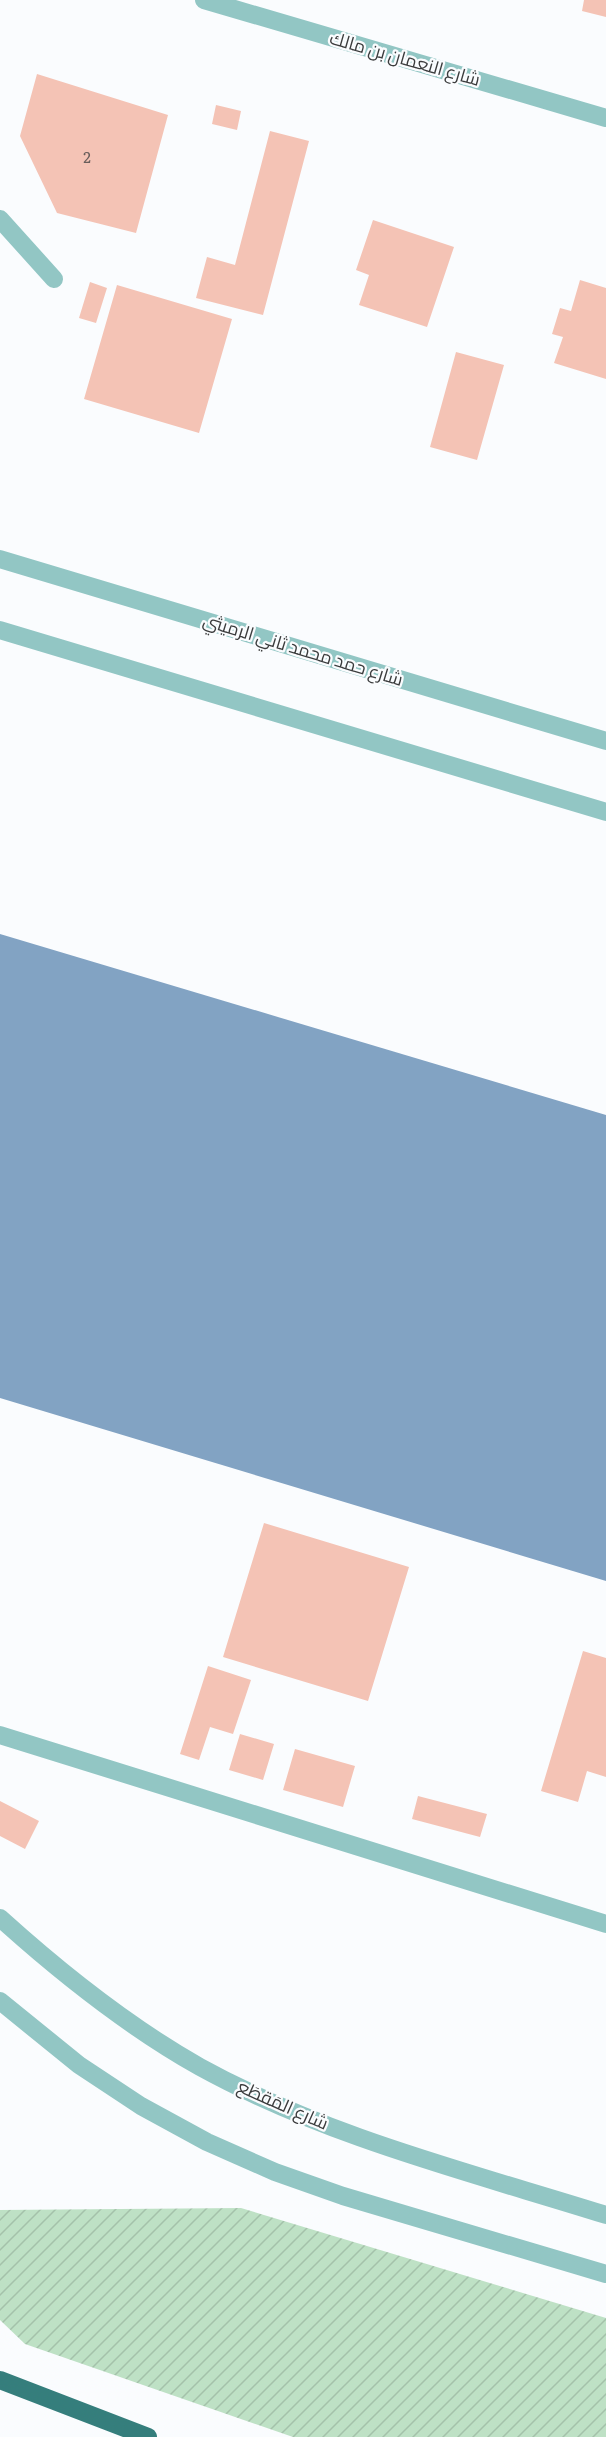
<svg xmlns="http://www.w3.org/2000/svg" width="606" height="2437" font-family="Literata,Cairo,serif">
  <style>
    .garden { fill: url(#garden-furrows) }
    .water { fill: #82a3c3 }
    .building { fill: #f4c3b5 }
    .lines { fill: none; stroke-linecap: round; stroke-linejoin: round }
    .minor { stroke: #92c6c4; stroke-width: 18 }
    .highway { stroke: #357e7c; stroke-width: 18 }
    .labels { text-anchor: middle; stroke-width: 4.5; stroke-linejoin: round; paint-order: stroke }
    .number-label { font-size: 15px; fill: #695e5b }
    .street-label { font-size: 18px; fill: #3b3c3d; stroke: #fafcfe }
  </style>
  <defs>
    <pattern id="garden-furrows" width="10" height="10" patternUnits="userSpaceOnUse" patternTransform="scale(1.5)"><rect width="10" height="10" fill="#bee1c5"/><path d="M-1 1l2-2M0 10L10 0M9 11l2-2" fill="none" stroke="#a4c2aa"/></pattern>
  </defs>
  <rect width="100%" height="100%" fill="#fafcfe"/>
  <path class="garden" d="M241,2208L606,2318V2437H293L25,2344L0,2320V2210Z"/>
  <path class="water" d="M0,934L606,1115V1581L0,1398Z"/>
  <path class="building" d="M584,0H606V17L582,11Z
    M37,74L168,115L136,233L57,213L20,136Z
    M216,105L241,111L237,130L212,124Z
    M270,131L309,141L263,315L196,298L207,257L235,265Z
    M373,220L454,247L427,327L359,305L369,275L356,270Z
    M580,280L606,288V379L554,363L563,337L552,334L560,308L571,311Z
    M90,282L107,288L96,323L79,318Z
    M117,285L232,319L199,433L84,399Z
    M456,352L504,365L477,460L430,447Z
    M264,1523L409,1567L368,1701L223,1657Z
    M583,1651L606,1658V1777L587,1771L578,1802L541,1791Z
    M208,1666L251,1680L233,1734L210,1727L199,1760L180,1754Z
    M240,1734L274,1744L263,1780L229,1770Z
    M295,1749L355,1766L343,1807L283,1790Z
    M418,1796L487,1814L480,1837L412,1819Z
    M0,1801L39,1821L25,1849L0,1836Z"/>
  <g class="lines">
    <path class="minor" d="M204,0L606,118
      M0,219L54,279
      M0,559L606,741
      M0,630L606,812
      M0,1735L606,1924
      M0,1918C62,1974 127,2026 200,2067C327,2137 469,2172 606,2215
      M0,2001L79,2065L141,2106L207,2142L275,2172L343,2196L606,2274"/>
    <path class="highway" d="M0,2380L148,2437"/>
  </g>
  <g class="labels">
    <g class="number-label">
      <text x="87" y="163">2</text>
    </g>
    <g class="street-label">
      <text transform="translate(405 59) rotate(16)" y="6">شارع النعمان بن مالك</text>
      <text transform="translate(303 650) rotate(17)" y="6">شارع حمد محمد ثاني الرميثي</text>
      <text transform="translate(283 2105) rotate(24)" y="6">شارع المَقطَع</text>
    </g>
  </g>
</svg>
